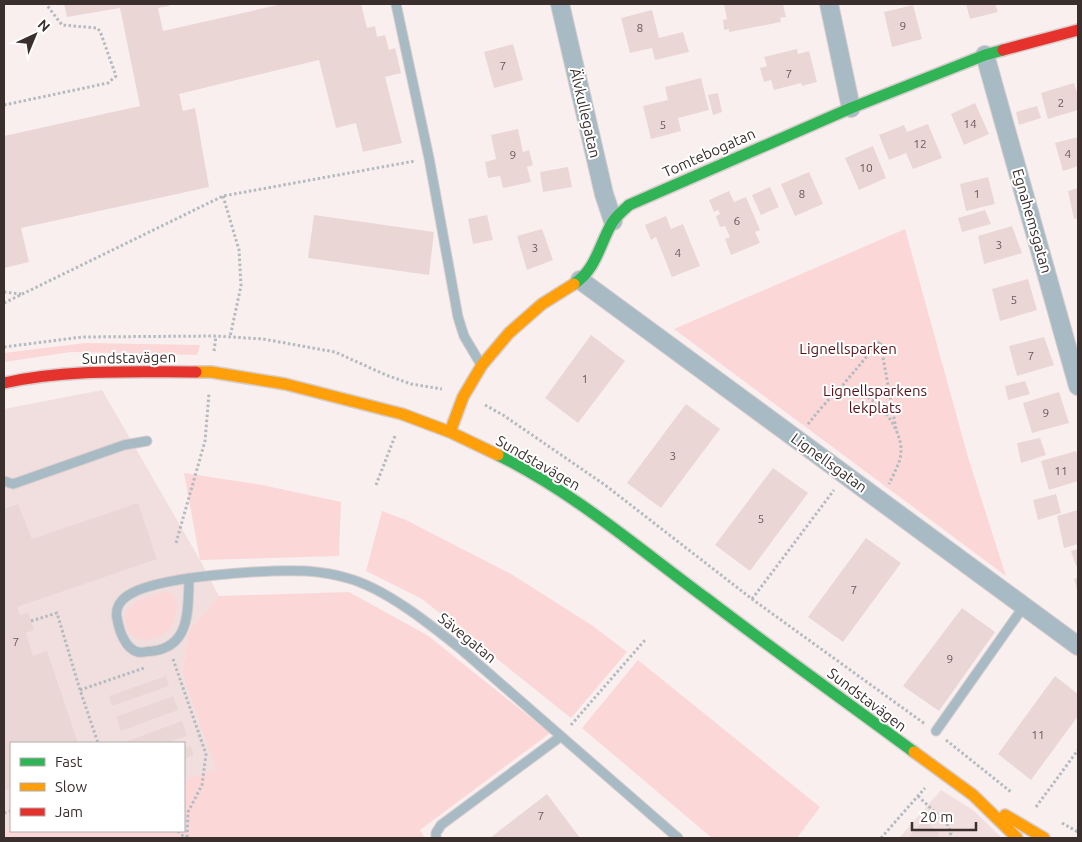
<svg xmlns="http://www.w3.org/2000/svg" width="1082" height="842" font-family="Ubuntu,sans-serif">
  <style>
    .built { fill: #f1dfdf }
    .green { fill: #fcd7d7 }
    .building { fill: #ebd6d6 }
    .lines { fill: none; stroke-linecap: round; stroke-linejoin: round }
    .lane-casing { stroke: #d7cdcd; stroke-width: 11 }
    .street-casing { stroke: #d7cdcd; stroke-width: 20 }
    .fast-casing { stroke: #d7cdcd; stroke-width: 14 }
    .slow-casing { stroke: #d7cdcd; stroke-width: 14 }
    .jam-casing { stroke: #d7cdcd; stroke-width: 14 }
    .path { stroke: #b3bbc1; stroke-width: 3; stroke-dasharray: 2.5 2.5; stroke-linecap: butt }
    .lane { stroke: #a8bac4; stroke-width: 9 }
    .street { stroke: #a8bac4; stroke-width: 18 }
    .fast { stroke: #30b455; stroke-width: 11 }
    .slow { stroke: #ff9f0a; stroke-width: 11 }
    .jam { stroke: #e5322d; stroke-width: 11 }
    .labels { text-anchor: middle; stroke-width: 4; stroke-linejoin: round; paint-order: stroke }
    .number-label { font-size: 12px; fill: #675958 }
    .street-label { font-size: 15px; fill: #3b2f2e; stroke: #fff }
    .park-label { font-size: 15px; fill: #511219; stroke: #fff }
  </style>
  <rect width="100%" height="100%" fill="#faefef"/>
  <path class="built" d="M102,390L200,560L219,596L189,630L182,673L217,769L184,779V743H11V829L4,831V409Z
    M941,790L973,810L1002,838H899Z"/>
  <path class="green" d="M905,229L968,457L1006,576L674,329Z
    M85,343L200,345L197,355L71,352L4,362V353Z
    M184,473L262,485L341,502L339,556L200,560Z
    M382,511L406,520L511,574L593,626L627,652L571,718L422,599L366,571Z
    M166,591L175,595C178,604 177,612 174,621C167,643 127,649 125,620C125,615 127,610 131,606C140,598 155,595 166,591Z
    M349,592L427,635L550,733L420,830L425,838H4V831L11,829V831H184V779L216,769L182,673L189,630L219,596Z
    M638,660L820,807L797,838H712L582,728Z"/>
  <path class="building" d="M64,4H169V6L158,8L163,31L282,4H361L367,28L375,26L377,37L385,35L389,50L395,48L401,73L385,77L402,143L363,152L356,123L336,128L319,60L179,94L183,111L195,108L209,187L21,228L29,262L4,268V136L140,106L120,8L67,17Z
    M724,4H783L786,17L780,18L781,22L729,32V29L724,30L723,20L727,19Z
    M966,4H995L998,12L970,19Z
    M913,5L922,39L892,47L884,12Z
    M652,10L659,38L683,32L689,52L655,60L652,48L630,53L621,18Z
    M513,44L523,80L494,88L484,52Z
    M797,49L798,54L809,51L817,82L802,86L801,83L774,90L771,80L764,82L760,68L767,66L764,57Z
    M701,78L709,110L678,118L681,131L651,139L643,106L668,100L665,87Z
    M1074,83L1078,95V110L1048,119L1041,93Z
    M718,93L722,112L713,115L708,95Z
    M975,103L989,134L964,145L951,114Z
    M1037,106L1041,118L1019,125L1016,112Z
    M928,124L942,158L913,169L906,153L889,160L879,135L904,125L907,132Z
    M518,129L523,152L529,150L533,165L527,167L531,182L503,188L500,176L488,178L485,162L496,159L491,135Z
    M1078,137V166L1063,171L1055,143Z
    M873,146L886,178L859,190L845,158Z
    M568,167L572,187L543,192L540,172Z
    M809,172L823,204L795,216L781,184Z
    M988,177L995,204L966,211L960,184Z
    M770,187L779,207L761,215L752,195Z
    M1078,188V218L1074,219L1068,191Z
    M729,191L734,202L746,197L760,230L755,232L760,243L731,255L725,239L730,237L725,226L720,227L716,216L720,214L718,210L714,212L709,200Z
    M985,210L991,224L962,232L958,218Z
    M314,215L434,232L429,275L308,258Z
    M487,215L493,240L473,244L468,219Z
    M666,216L671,229L683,224L700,266L672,277L656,237L651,240L645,225Z
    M1012,226L1022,253L984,264L978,236Z
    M542,229L553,260L527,270L517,236Z
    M1028,279L1037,310L1000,321L992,289Z
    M591,335L625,361L578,423L545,398Z
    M1044,337L1054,365L1017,376L1009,346Z
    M1025,381L1030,394L1008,400L1005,386Z
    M1059,392L1069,423L1032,433L1023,403Z
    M686,404L720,429L661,508L627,483Z
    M1040,438L1046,455L1021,463L1017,443Z
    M1076,451L1078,457V481L1049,490L1041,461Z
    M773,468L808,493L750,571L715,545Z
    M1056,494L1061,513L1038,520L1033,500Z
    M138,503L157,559L17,607L20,615L28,612L34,630L26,633L33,656L47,651L78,743H11V788L4,791V509L18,504L32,539Z
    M1078,510V544L1064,548L1057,516Z
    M866,538L901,563L843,642L808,617Z
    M1078,549V565L1076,566L1071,551Z
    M1078,577V593L1074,579Z
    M962,608L995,632L939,711L903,686Z
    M166,676L169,686L112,706L109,696Z
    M1055,676L1078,694V716L1031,780L998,754Z
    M173,696L178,710L121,731L116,717Z
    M182,721L187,736L166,743H122Z
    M191,746L194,755L184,759V748Z
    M547,794L580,838H490Z
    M924,820L940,834L936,838H908Z"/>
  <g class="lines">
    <g class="lane-casing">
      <path id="lane" d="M396,4L429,158L458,317L464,336L480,363
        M4,481L13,484L124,445L147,441
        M189,578C188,608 191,646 153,651C148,651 143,653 138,652C125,649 119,630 117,618C115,609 120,601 127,596C157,575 268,570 306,571C319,572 334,574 347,578C385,588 431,625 462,650L678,838
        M936,731L1024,606
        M436,838V833L441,825L560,737"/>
    </g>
    <g class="street-casing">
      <path id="street" d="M560,4L604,194L613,221
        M829,4L851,108
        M985,55L1078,386
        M580,280L1078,646"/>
    </g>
    <g class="fast-casing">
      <path id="fast" d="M574,284C596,270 600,243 612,223C616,216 624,210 629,205L851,108L985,55L1003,50
        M498,455C575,493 639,549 707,599C775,651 845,701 914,752"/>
    </g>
    <g class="slow-casing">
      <path id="slow" d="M196,372H211L285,384L402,414L450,432L498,455
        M450,432L463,397L482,365L509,333L542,304L574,284
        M914,752L973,795L1017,838
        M1005,815L1044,838"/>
    </g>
    <g class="jam-casing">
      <path id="jam" d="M1003,50L1078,30
        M4,383C67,369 132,372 196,372"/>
    </g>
    <path class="path" d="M4,105L108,83L116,76L100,31L97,28L62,25L46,4
      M223,196L239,250L241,286L230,337
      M4,292L21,294
      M4,303L223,196L415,161
      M4,347L82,337L216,336L263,339L335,352L386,375L411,384L442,389
      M214,351L216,336
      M836,393L880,341L896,429
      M485,405L503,415L605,485L752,599L925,724
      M808,424C813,418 830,396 837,393C866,380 902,424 901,451C901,462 894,473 889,484
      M376,485L395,436
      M176,543L205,441L209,394
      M752,599L834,490
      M31,621L57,613L80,690L98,743
      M173,659L206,754L202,785L188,812L187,838
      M80,690L144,668
      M571,725L645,640
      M946,740L1011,792
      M918,796L947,824L951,833L948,838
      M1036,807L1078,750
      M4,813L11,811
      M1062,823L1078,832
      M178,831L185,838
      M881,838L925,788"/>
    <use href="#lane" class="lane"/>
    <use href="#street" class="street"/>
    <use href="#fast" class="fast"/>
    <use href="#slow" class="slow"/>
    <use href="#jam" class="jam"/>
  </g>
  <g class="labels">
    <g class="number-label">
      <text x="903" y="30">9</text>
      <text x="640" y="32">8</text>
      <text x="503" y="70">7</text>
      <text x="789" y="78">7</text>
      <text x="1061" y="107">2</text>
      <text x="970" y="128">14</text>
      <text x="663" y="129">5</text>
      <text x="920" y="148">12</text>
      <text x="1068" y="158">4</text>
      <text x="513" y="159">9</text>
      <text x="866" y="172">10</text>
      <text x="802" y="198">8</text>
      <text x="977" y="198">1</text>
      <text x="737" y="225">6</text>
      <text x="999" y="249">3</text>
      <text x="535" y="252">3</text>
      <text x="678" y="257">4</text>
      <text x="1014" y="304">5</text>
      <text x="1031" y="360">7</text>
      <text x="585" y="383">1</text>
      <text x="1046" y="417">9</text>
      <text x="673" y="460">3</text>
      <text x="1061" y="475">11</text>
      <text x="761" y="523">5</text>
      <text x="854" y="594">7</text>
      <text x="16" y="646">7</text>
      <text x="950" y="663">9</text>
      <text x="1038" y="739">11</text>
      <text x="541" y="820">7</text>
    </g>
    <g class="street-label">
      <text transform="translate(585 113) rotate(77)" y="5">Älvkullegatan</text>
      <text transform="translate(709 153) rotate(-24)" y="5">Tomtebogatan</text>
      <text transform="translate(1032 221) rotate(74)" y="5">Egnahemsgatan</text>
      <text transform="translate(129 358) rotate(-1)" y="5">Sundstavägen</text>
      <text transform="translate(538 463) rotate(30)" y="5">Sundstavägen</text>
      <text transform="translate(829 463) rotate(36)" y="5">Lignellsgatan</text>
      <text transform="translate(467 638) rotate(39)" y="5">Sävegatan</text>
      <text transform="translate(867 700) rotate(37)" y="5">Sundstavägen</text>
    </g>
    <g class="park-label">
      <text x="848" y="354">Lignellsparken</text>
      <text x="875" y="396">Lignellsparkens<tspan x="875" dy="17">lekplats</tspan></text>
    </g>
  </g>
  <rect width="1082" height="842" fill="none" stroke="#3b2f2e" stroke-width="10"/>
  <rect x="10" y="742" width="175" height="90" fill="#ffffff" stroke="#b1acab"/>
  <rect x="20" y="758" width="25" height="8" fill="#30b455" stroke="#b1acab"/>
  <text x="55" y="767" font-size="15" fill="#3b2f2e">Fast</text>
  <rect x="20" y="783" width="25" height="8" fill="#ff9f0a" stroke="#b1acab"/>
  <text x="55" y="792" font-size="15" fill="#3b2f2e">Slow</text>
  <rect x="20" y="808" width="25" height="8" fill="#e5322d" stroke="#b1acab"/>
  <text x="55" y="817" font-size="15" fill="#3b2f2e">Jam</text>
  <g transform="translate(35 35) rotate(44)" stroke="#ffffff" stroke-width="4" paint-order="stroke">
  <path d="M0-4L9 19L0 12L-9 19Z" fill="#3b2f2e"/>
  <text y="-8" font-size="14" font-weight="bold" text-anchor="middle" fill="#3b2f2e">N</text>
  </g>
  <path d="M912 822v8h64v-8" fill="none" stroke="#3b2f2e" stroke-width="2.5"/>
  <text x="920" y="822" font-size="15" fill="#3b2f2e" stroke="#ffffff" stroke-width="4" paint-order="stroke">20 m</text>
</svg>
